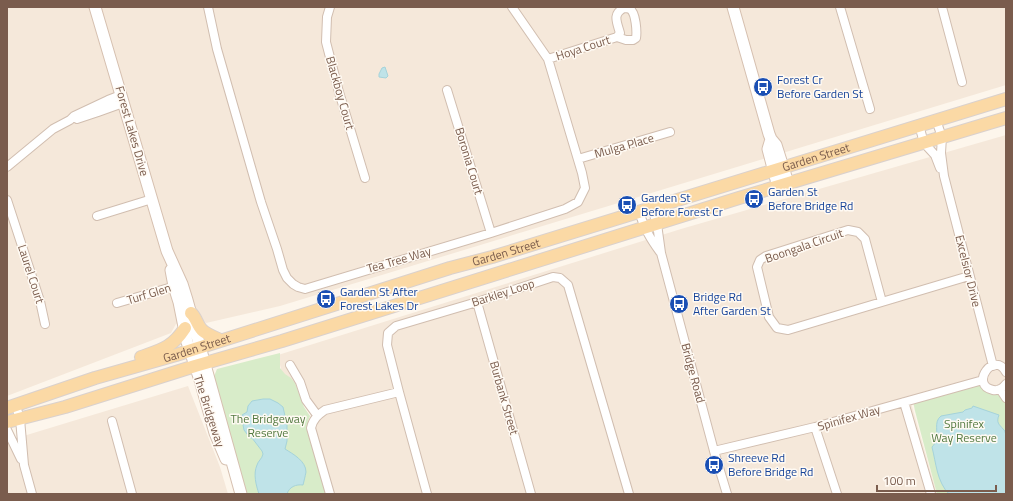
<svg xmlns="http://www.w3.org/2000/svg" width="1013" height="501" font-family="'Titillium Web',sans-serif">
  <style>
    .residential { fill: #f5e8da }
    .green { fill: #d8ecc9 }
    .water { fill: #bfe3e8; stroke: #a5d3da }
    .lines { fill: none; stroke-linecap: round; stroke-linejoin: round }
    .street-casing { stroke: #d1beb0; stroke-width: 10 }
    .secondary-casing { stroke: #d6c0b0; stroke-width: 13 }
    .primary-casing { stroke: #dad1cd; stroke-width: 14 }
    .street { stroke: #fff; stroke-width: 8 }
    .secondary { stroke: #fff; stroke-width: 11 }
    .primary { stroke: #fbd9a5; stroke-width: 12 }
    .labels { text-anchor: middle; stroke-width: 3; stroke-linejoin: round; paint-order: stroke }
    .street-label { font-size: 12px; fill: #7a5c4d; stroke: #fffaf3 }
    .transit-label { font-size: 12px; fill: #164399; stroke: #fffaf3; text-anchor: start }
    .park-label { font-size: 12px; fill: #537a41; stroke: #fffaf3 }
  </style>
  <rect width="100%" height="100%" fill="#fdf6ec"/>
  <path class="residential" d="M7,7H1006V85L280,306L206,323L199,318L176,324L171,333L7,396Z
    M1006,135V404L979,385L911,403L937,494H325L306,426L311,415L282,374L278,355L681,229Z
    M188,386L220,467L228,494H7V441Z"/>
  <path class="green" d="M280,353V368L285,374L291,378L295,383L304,407L310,416L308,421V428L326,494H245L213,379L217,369Z
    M975,384L1005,398L1006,400V494H937L915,411L913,401Z"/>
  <path class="water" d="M385,67L388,76L386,78L379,77V74L382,68Z
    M263,399H270L278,403L283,407L287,425V441L285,449C293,454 306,461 306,472C305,477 304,481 303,485C296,484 289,487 287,494H259C256,485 253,474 257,465C258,461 262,459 263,454L262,451L252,438H250L244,430L243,425L245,422L242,415L247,412L248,406L252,401Z
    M973,406C982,409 990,412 999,415C996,423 999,424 1003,429C1005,430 1005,433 1006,434V494H949C937,482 936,463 932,447C934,445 935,443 936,441C939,433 933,422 941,416L963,412L965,410L972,408Z"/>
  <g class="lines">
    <g class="street-casing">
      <path id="street" d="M208,7L217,49L261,202L277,249L283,270L287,278L293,284L298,287L305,289L491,233L565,209L578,202L585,188L582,173L548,59L512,7
        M330,7L327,17L326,42L339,92L365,178
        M840,7L870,109
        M942,7L962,82
        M548,59L617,37L626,40H633L636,38C637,32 636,13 630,9C628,8 626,8 624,8C612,14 617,22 620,33L617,37
        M447,90L491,233
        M77,119L98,112L123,103
        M936,120L942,137L941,153L944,176L993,366
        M919,125L924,143L935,155L940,168
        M578,159L670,132
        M7,167L53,129L70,120L74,116L108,100L121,95
        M7,200L40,301L45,324
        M652,208L657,224L661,253L714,451L727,494
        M639,212C645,229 649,237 660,252
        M97,216L152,199
        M477,302L531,494
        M882,302L865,239L858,232L848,230L766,256L760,260L757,267L769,317L777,328L788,330L969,276
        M117,303L179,285
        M290,365L300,382L306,400L317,415
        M1006,372C994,350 969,385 993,390C998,391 1003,388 1006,384
        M1000,389L1006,398
        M904,402L931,494
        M16,406L20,419L24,465L32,494
        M112,421L132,494
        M815,427L837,494
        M7,430L21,459
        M714,451L815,427L983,380
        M330,494L311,428C313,419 318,415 325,410L399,392
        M427,494L399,392L387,345L388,333L396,326L477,302L553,277L560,278L568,285L629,494"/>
    </g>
    <g class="secondary-casing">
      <path id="secondary" d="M95,7L167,251L182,284L187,300L241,494
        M733,7L769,134L771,139L776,145L788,183
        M771,139L768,149L778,187
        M171,270L174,286L179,302L187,342L200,380L215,433L226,459"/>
    </g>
    <g class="primary-casing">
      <g id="primary">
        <path d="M191,313C196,317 197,325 202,330C206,334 214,337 220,340"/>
        <path d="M141,357C161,350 172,348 185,328"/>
        <path id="s1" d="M7,408L95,378L176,355L450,268L492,257L1006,99"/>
        <path d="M7,422L65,407L195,366L282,341L739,198L1006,118"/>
      </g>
    </g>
    <use href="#street" class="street"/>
    <use href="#secondary" class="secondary"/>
    <use href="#primary" class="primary"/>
  </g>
  <defs>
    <g id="bus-disc" transform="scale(1)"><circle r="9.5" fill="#1a4fb4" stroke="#fffaf3"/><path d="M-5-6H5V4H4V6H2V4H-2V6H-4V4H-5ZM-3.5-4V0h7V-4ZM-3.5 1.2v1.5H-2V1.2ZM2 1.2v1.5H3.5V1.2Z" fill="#fff"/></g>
  </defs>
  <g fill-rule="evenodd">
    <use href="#bus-disc" x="763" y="87"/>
    <use href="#bus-disc" x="754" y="199"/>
    <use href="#bus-disc" x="627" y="205"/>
    <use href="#bus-disc" x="326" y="299"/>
    <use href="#bus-disc" x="679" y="304"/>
    <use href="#bus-disc" x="714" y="465"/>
  </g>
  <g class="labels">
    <g class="street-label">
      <text transform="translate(583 48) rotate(-18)" y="4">Hoya Court</text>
      <text transform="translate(340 93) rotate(74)" y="4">Blackboy Court</text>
      <text transform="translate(132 131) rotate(74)" y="4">Forest Lakes Drive</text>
      <text transform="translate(624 146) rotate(-16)" y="4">Mulga Place</text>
      <text dy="4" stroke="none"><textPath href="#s1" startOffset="847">Garden Street</textPath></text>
      <text transform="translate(469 161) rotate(73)" y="4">Boronia Court</text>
      <text transform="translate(804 246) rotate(-19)" y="4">Boongala Circuit</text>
      <text dy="4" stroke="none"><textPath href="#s1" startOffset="523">Garden Street</textPath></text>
      <text transform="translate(399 260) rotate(-16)" y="4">Tea Tree Way</text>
      <text transform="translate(968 271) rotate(76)" y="4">Excelsior Drive</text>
      <text transform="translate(31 274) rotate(72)" y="4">Laurel Court</text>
      <text transform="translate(503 293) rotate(-18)" y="4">Barkley Loop</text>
      <text transform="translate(149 294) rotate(-17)" y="4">Turf Glen</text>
      <text dy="4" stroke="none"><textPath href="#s1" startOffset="199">Garden Street</textPath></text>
      <text transform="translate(693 373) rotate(75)" y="4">Bridge Road</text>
      <text transform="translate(504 398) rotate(74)" y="4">Burbank Street</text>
      <text transform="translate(209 411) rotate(72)" y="4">The Bridgeway</text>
      <text transform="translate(849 418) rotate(-16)" y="4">Spinifex Way</text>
    </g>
    <g class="transit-label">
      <text x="777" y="84">Forest Cr<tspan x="777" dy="14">Before Garden St</tspan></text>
      <text x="768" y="196">Garden St<tspan x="768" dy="14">Before Bridge Rd</tspan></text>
      <text x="641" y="202">Garden St<tspan x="641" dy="14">Before Forest Cr</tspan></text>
      <text x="340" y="296">Garden St After<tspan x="340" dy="14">Forest Lakes Dr</tspan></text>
      <text x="693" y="301">Bridge Rd<tspan x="693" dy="14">After Garden St</tspan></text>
      <text x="728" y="462">Shreeve Rd<tspan x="728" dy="14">Before Bridge Rd</tspan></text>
    </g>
    <g class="park-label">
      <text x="268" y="423">The Bridgeway<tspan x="268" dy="14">Reserve</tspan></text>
      <text x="964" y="428">Spinifex<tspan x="964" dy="14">Way Reserve</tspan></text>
    </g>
  </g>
  <rect width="1013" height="501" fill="none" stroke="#7a5c4d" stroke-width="16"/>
  <path d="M877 485v6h119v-6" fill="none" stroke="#7a5c4d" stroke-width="2"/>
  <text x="883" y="485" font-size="12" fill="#7a5c4d" stroke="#fffaf3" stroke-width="3" paint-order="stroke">100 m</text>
</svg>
